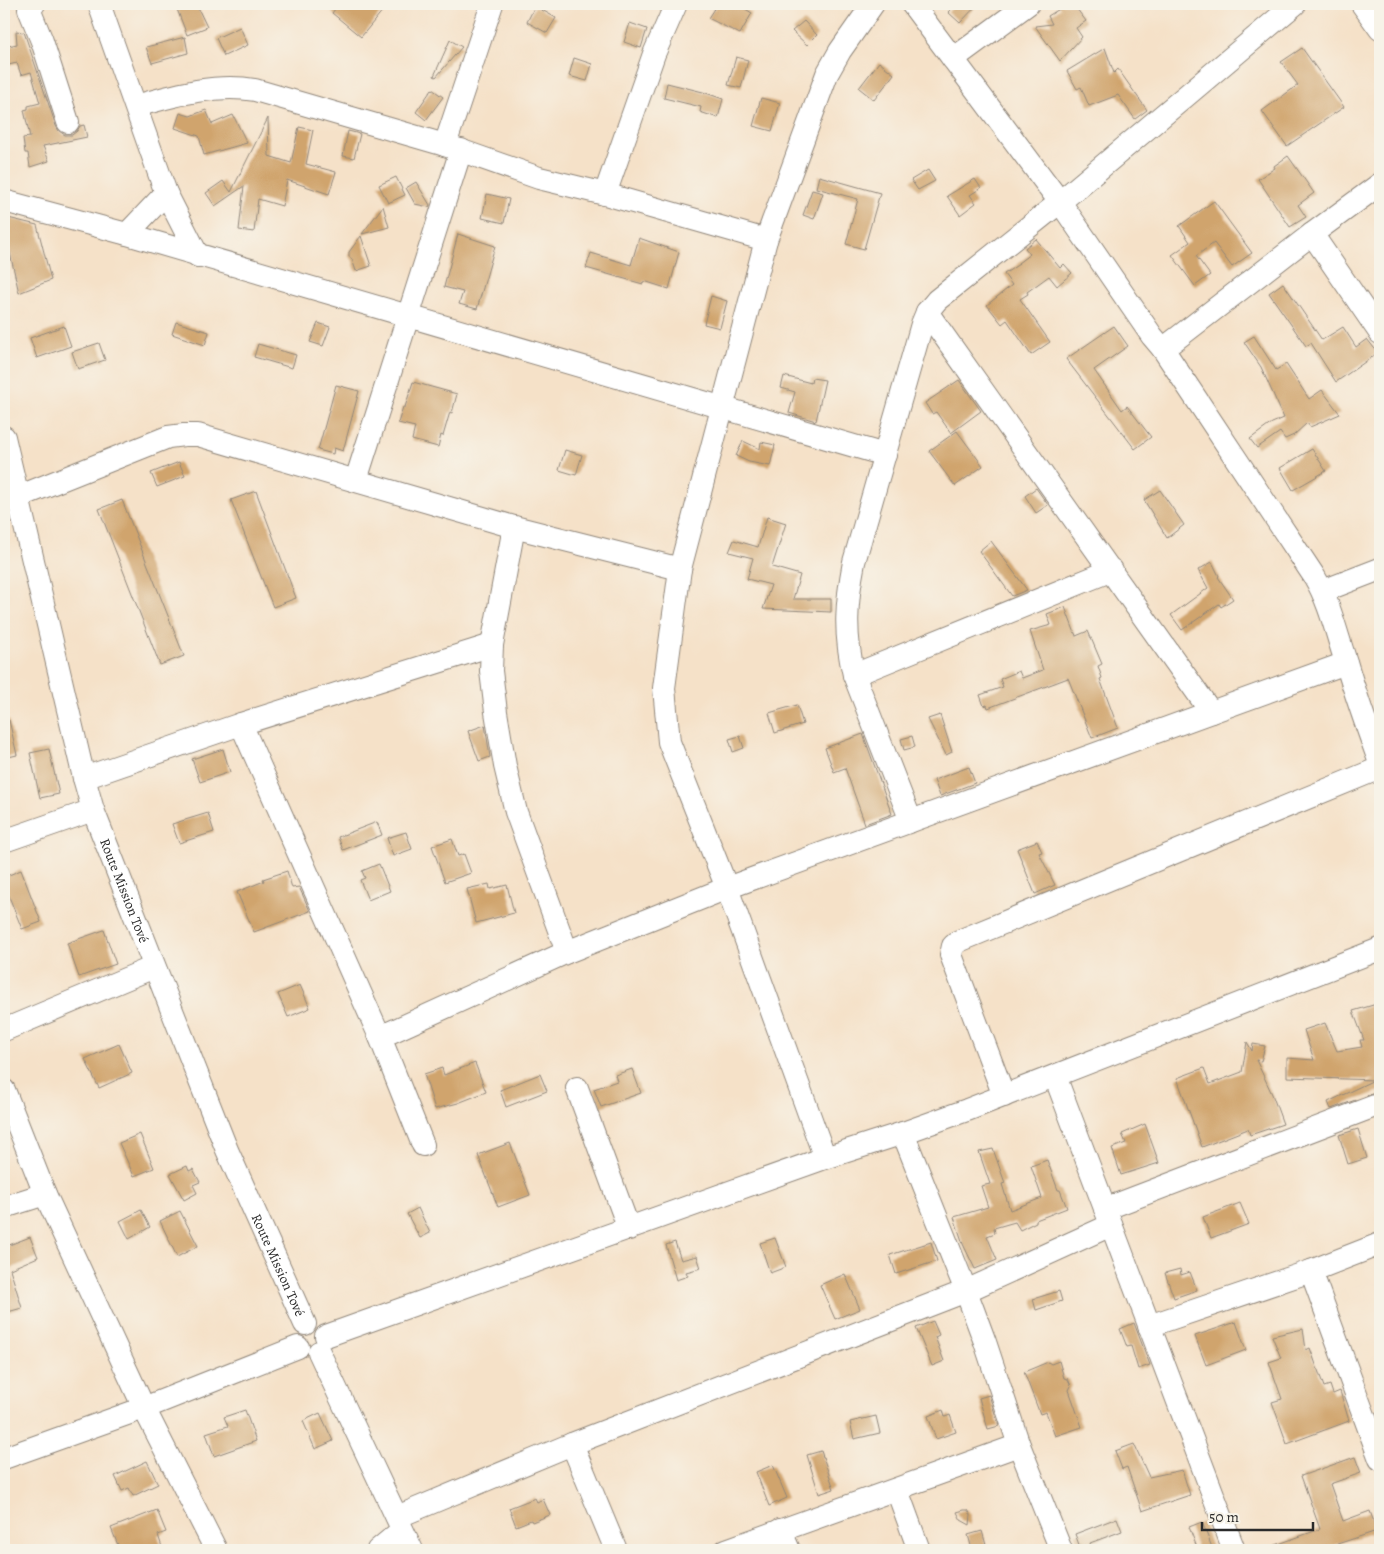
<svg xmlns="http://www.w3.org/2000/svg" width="1384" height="1554" font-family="Alegreya,serif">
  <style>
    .building { fill: #d0a46d }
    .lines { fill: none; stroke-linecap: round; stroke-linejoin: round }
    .minor-casing { stroke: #90867a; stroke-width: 24 }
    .minor { stroke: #fff; stroke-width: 22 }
    .labels { text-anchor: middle; stroke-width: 4.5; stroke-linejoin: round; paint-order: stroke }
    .street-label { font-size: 14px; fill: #2b2b2b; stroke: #f7f3e8 }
  </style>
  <rect width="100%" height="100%" fill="#f7f3e8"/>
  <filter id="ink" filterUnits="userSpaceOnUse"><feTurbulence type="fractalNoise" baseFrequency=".02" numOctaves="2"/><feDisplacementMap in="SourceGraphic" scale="10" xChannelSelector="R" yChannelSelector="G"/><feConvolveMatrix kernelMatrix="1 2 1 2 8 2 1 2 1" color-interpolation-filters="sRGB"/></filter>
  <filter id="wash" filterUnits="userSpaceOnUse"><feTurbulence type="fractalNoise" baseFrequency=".0096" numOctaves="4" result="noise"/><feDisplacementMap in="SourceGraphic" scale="20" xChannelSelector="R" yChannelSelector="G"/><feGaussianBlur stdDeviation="1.12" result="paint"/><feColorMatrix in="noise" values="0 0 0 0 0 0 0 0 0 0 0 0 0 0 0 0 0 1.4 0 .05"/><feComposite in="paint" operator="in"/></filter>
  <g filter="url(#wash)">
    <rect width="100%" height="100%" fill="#f5e1c8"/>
    <g id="blocks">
      <path class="building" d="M175,4H196L207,27L187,35Z
        M339,4H388L361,37L332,13Z
        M717,4H737L752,13L740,34L708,18Z
        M956,4H978L960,23L948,12Z
        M1057,4H1073L1086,21L1076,28L1082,37L1060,61L1035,26L1052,24L1048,16L1061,8Z
        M535,6L556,18L547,33L527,22Z
        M804,21L817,35L807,45L792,31Z
        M630,23L647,29L641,48L624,42Z
        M240,27L248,45L224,56L216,38Z
        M16,31L24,32L56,126L59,131L65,135H72L77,131L80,126L84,125L87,137L43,146L49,161L30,167L28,153H25L23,138L30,137L24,110L28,109V106L40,103L31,72L21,75L17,63L4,66V47L17,44Z
        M185,37L188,53L152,63L146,47Z
        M450,40L462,47L436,77L434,76Z
        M1105,48L1114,73L1118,69L1147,110L1135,119L1118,95L1089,106L1081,87L1077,89L1067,71Z
        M1302,48L1344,107L1287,146L1262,111L1298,85L1281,62Z
        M736,57L748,60L741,88L728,85Z
        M574,58L592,64L587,81L569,76Z
        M879,62L894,74L874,100L859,88Z
        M667,83L703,92L723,99L718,118L700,112L701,107L664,98Z
        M432,89L443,97L426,120L416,112Z
        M761,98L780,103L772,131L753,126Z
        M206,110L212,124L233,115L247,143L204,155L199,136L175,128L180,113L190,116Z
        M268,118L269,156L291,163L299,127L313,130L306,164L336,172L329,194L287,180L282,206L258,199L254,232L239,230L244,186L215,206L206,193L223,181L231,192Z
        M348,131L360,134L354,158L343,156Z
        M1288,156L1314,193L1298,205L1306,217L1290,227L1258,179L1275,168L1274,166Z
        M928,170L935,181L918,190L911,180Z
        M819,176L880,193L864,249L846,244L858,199L816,188Z
        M396,177L405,195L388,203L379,185Z
        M975,179L981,188L970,195L976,203L960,215L947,196Z
        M416,182L430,205L429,207L415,204L406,188Z
        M812,190L823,193L814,219L803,215Z
        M487,194L509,199L504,223L482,218Z
        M1214,201L1252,253L1232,267L1214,243L1196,256L1210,275L1195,286L1172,255L1190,242L1179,226Z
        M383,206L389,227L362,234Z
        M4,217L37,225L51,280L19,293L4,226Z
        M458,234L495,246L477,309L459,304L463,292L444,287Z
        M361,236L371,266L356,271L352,259L349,257V252Z
        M639,238L679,252L669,289L644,281L643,284L586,268L591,253L631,265Z
        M1036,239L1060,268L1064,264L1072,273L1057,286L1049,276L1027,292L1028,294L1020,299L1050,342L1031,355L1007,320L1002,324L987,305L1012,285L1004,274L1019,264L1018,263L1030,254L1025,248Z
        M1283,283L1322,340L1343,327L1356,347L1367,339L1378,353L1336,382L1311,343L1306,346L1269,293Z
        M711,296L727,301L720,328L704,324Z
        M176,322L209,332L205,345L172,334Z
        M318,323L330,327L323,346L310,342Z
        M64,326L71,346L37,358L30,338Z
        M1114,326L1128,346L1094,370L1122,410L1127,406L1151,437L1135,449L1066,359Z
        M1254,336L1276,370L1286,364L1309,399L1322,390L1340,414L1310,427L1307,423L1294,435L1285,439L1280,432L1257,448L1250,439L1272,423L1284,418L1261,367L1244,342Z
        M99,343L105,360L78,369L72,352Z
        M258,344L296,355L292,368L254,357Z
        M784,376L811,383L812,378L825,380L816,421L789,413L795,392L781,388Z
        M959,380L981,411L951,433L936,412L932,414L925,403Z
        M413,382L457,394L452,413L450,412L443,436L441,435L438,447L412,440L415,427L398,423L403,407H405Z
        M336,385L359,391L343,451L334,448L333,454L318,450Z
        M957,431L983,466L955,486L929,451Z
        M743,441L760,449L761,442L775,445L770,466L749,462L736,456Z
        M1312,449L1326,471L1293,490L1280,468Z
        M565,450L582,455L576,475L559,470Z
        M179,462L185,476L157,487L151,473Z
        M1036,488L1048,505L1036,513L1025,496Z
        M1160,490L1184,525L1167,538L1144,500Z
        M256,491L296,598L273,607L231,500Z
        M122,500L184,656L160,665L99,509Z
        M767,517L786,523L772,567L800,575L793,599H831V612L763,609L771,585L747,579L753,558L729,552L734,540L758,547Z
        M991,541L1027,590L1012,596L979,551Z
        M1212,562L1219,576L1218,577L1233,599L1221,607L1219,604L1182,630L1171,615L1208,588L1198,570Z
        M1065,607L1076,636L1088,631L1102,664L1098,666L1102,678L1100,679L1118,728L1092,738L1068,678L988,708L987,705L984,706L980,695L1003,687L1000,679L1019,671L1022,678L1043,670L1030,631L1051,625L1047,614Z
        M797,705L803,724L775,733L769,713Z
        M940,715L952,752L946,755L928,719Z
        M4,720H9L17,755L4,758Z
        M485,725L490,757L479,761L468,731Z
        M863,734L892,814L865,824L845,768L834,772L825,748Z
        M740,736L744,748L733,752L729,739Z
        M912,736L915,747L904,750L901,739Z
        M49,749L59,794L40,798L30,753Z
        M223,749L230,772L200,782L192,759Z
        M969,767L975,783L940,796L934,780Z
        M208,813L214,832L179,843L172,824Z
        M377,822L382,835L343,850L338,837Z
        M406,832L412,849L393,856L387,838Z
        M452,839L458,856L464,854L471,873L445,882L432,846Z
        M1037,841L1042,852L1039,853L1055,885L1035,894L1017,849Z
        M379,864L390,891L368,900L360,880L365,878L362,871Z
        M21,870L41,922L22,929L4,884V877Z
        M287,871L292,888L299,887L310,911L254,932L237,892L264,881L263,879Z
        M489,884L490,889L507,885L514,913L476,923L467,889Z
        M104,930L116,964L79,977L67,943Z
        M300,985L310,1008L288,1017L278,994Z
        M1380,1003V1091L1331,1109L1328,1102L1374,1080L1287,1077V1058L1314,1060L1304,1030L1325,1023L1337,1051L1362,1047L1360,1040H1364L1353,1011Z
        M1247,1042L1252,1051L1253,1044L1265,1046L1261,1061L1256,1060L1272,1094L1283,1124L1250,1135L1248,1129L1202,1147L1177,1078L1204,1068L1210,1084L1242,1072Z
        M119,1044L132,1073L99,1088L85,1059Z
        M475,1063L486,1092L458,1103L435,1109L424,1074L442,1068L444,1075Z
        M632,1069L641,1093L601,1107L594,1089L617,1081L615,1075Z
        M540,1074L547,1091L506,1107L500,1090Z
        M1145,1124L1159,1163L1121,1175L1112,1148L1126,1143L1122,1134Z
        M1358,1129L1367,1158L1348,1164L1339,1135Z
        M140,1134L154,1168L134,1176L119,1143Z
        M510,1143L530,1195L498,1207L478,1155Z
        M993,1149L1005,1183L1002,1184L1010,1210L1042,1198L1031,1166L1047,1160L1058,1190H1060L1067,1208L1036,1220V1222L1020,1230L1015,1222L994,1228L995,1233L987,1236L997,1260L975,1269L963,1244L954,1217L988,1207L981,1186L990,1184L979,1152Z
        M187,1166L189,1171L193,1169L200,1182L193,1185L197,1193L184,1200L170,1174Z
        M1240,1203L1249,1224L1211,1238L1203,1217Z
        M418,1208L430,1233L420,1238L407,1214Z
        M141,1210L150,1227L129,1239L120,1221Z
        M180,1211L198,1246L177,1257L160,1221Z
        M30,1237L38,1257L10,1269L22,1308L4,1313V1247Z
        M775,1238L786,1267L770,1273L760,1243Z
        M675,1242L681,1260L697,1256L701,1268L686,1272L688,1276L676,1280L666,1245Z
        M931,1242L937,1261L896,1274L890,1255Z
        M1180,1269L1181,1275L1190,1272L1197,1290L1174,1298L1165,1273Z
        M845,1274L860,1309L835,1319L820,1285Z
        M1059,1291L1062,1301L1036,1310L1033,1299Z
        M933,1321L939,1335L935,1337L944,1361L932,1366L916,1328Z
        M1236,1322L1246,1350L1206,1365L1195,1336Z
        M1134,1323L1150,1365L1138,1369L1131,1346L1127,1347L1120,1329Z
        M1303,1329L1306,1350L1310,1348L1324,1387L1330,1385L1333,1394L1340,1391L1349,1421L1287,1444L1272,1402L1282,1399L1269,1362L1281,1358L1272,1336Z
        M1059,1361L1064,1378L1068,1379L1071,1386L1069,1390L1082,1427L1055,1436L1046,1412L1040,1414L1024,1372L1048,1362L1051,1364Z
        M989,1395L999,1426L988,1429L979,1398Z
        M245,1410L256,1441L214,1456L206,1433L228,1426L224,1417Z
        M943,1410L945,1417L950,1415L956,1432L936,1439L928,1416Z
        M320,1413L333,1441L315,1449L303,1421Z
        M876,1416L880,1433L854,1439L850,1422Z
        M1134,1444L1149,1477L1182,1470L1190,1495L1142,1511L1127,1467L1122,1469L1115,1451Z
        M821,1451L834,1489L819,1494L807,1455Z
        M1355,1457L1361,1473L1330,1484L1343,1521L1370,1511L1377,1531L1319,1550H1266L1265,1549L1320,1529L1301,1476Z
        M147,1461L158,1484L133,1496L129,1488L122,1491L115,1476Z
        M773,1465L787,1498L769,1506L756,1472Z
        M535,1498L537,1502L543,1499L550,1515L532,1522L531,1520L516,1526L509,1508Z
        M157,1510L166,1532L158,1535L163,1550H120L111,1528Z
        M964,1510H968L971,1515L970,1525L961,1520L957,1512Z
        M1117,1518L1122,1531L1090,1543L1092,1550H1081L1075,1534Z
        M1202,1522L1213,1550H1198L1189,1527Z
        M982,1531L986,1545L972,1549L968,1535Z"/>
    </g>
  </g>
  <g filter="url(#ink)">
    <use href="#blocks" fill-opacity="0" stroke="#90867a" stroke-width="1"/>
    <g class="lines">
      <g class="minor-casing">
        <g id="minor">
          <path d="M34,4L30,6L29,9L42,41L68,122"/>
          <path d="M99,4L166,193L198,256"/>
          <path d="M912,4L1060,202L1152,336L1163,349L1314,576C1330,603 1336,632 1346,662C1356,696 1368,730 1380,763"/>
          <path d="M1362,4L1380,29"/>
          <path d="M953,59L1028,4"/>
          <path d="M136,106C175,95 215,83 255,90L445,145L539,178L605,194L766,240"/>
          <path d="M445,145L492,4"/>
          <path d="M605,194L654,54L676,4"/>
          <path d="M4,201L127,234L885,455"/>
          <path d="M127,234L166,193"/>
          <path d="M1312,234L1380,333"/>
          <path d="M927,312L1211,712"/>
          <path d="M1163,349L1312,234L1380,184"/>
          <path id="s1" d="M4,437L84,778L93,810L227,1150L305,1324"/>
          <path d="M356,480L461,150"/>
          <path d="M18,497L168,437L184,435H198L514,527L680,569"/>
          <path d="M514,527L492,645L491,671L496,712L505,766L516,812L567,952"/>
          <path d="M1323,591L1380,569"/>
          <path d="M854,675L1112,570"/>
          <path d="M241,724L380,1037L423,1145"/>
          <path d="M84,778L241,724L492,645"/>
          <path d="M911,821L854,675C844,634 846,603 854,562L922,324L927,312L937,300L1060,202L1295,4"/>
          <path d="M4,841L93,810"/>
          <path d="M4,1030L154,967"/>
          <path d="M380,1037L567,952L727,888L1346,663"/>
          <path d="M1055,1076L1234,1550"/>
          <path d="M577,1088L629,1229"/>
          <path d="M4,1090L45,1194L144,1408L216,1550"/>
          <path d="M1004,1096L951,955L953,946L959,941L1380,768"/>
          <path d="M903,1133L966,1291L985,1342L1019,1445L1061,1550"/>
          <path d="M825,1158L727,888L669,742L664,688L680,569L766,240L827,74L840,51L873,4"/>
          <path d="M4,1207L45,1194"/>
          <path d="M1105,1209L1380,1104"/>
          <path d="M1311,1271L1380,1459"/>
          <path d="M1149,1326L1311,1271L1380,1244"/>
          <path d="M326,1336L825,1158L903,1133L967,1110L1380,949"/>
          <path d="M319,1352L412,1550"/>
          <path d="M572,1444L616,1550"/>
          <path d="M4,1458L144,1408L298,1347"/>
          <path d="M897,1490L919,1550"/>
          <path d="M397,1517L572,1444L966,1291L1111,1225"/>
          <path d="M780,1530L789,1550"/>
          <path d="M378,1550L402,1530"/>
          <path d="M726,1550L1019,1445"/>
        </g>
      </g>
      <use href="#minor" class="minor"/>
    </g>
  </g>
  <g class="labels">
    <g class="street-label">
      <text dy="5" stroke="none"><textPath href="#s1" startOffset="470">Route Mission Tové</textPath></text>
      <text dy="5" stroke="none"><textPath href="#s1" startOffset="875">Route Mission Tové</textPath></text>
    </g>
  </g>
  <rect width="1384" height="1554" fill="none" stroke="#f7f3e8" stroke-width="20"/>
  <path d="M1202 1522v8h111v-8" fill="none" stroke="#2b2b2b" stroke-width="2.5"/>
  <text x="1209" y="1522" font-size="15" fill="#2b2b2b" stroke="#f7f3e8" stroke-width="4" paint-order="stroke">50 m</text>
</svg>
